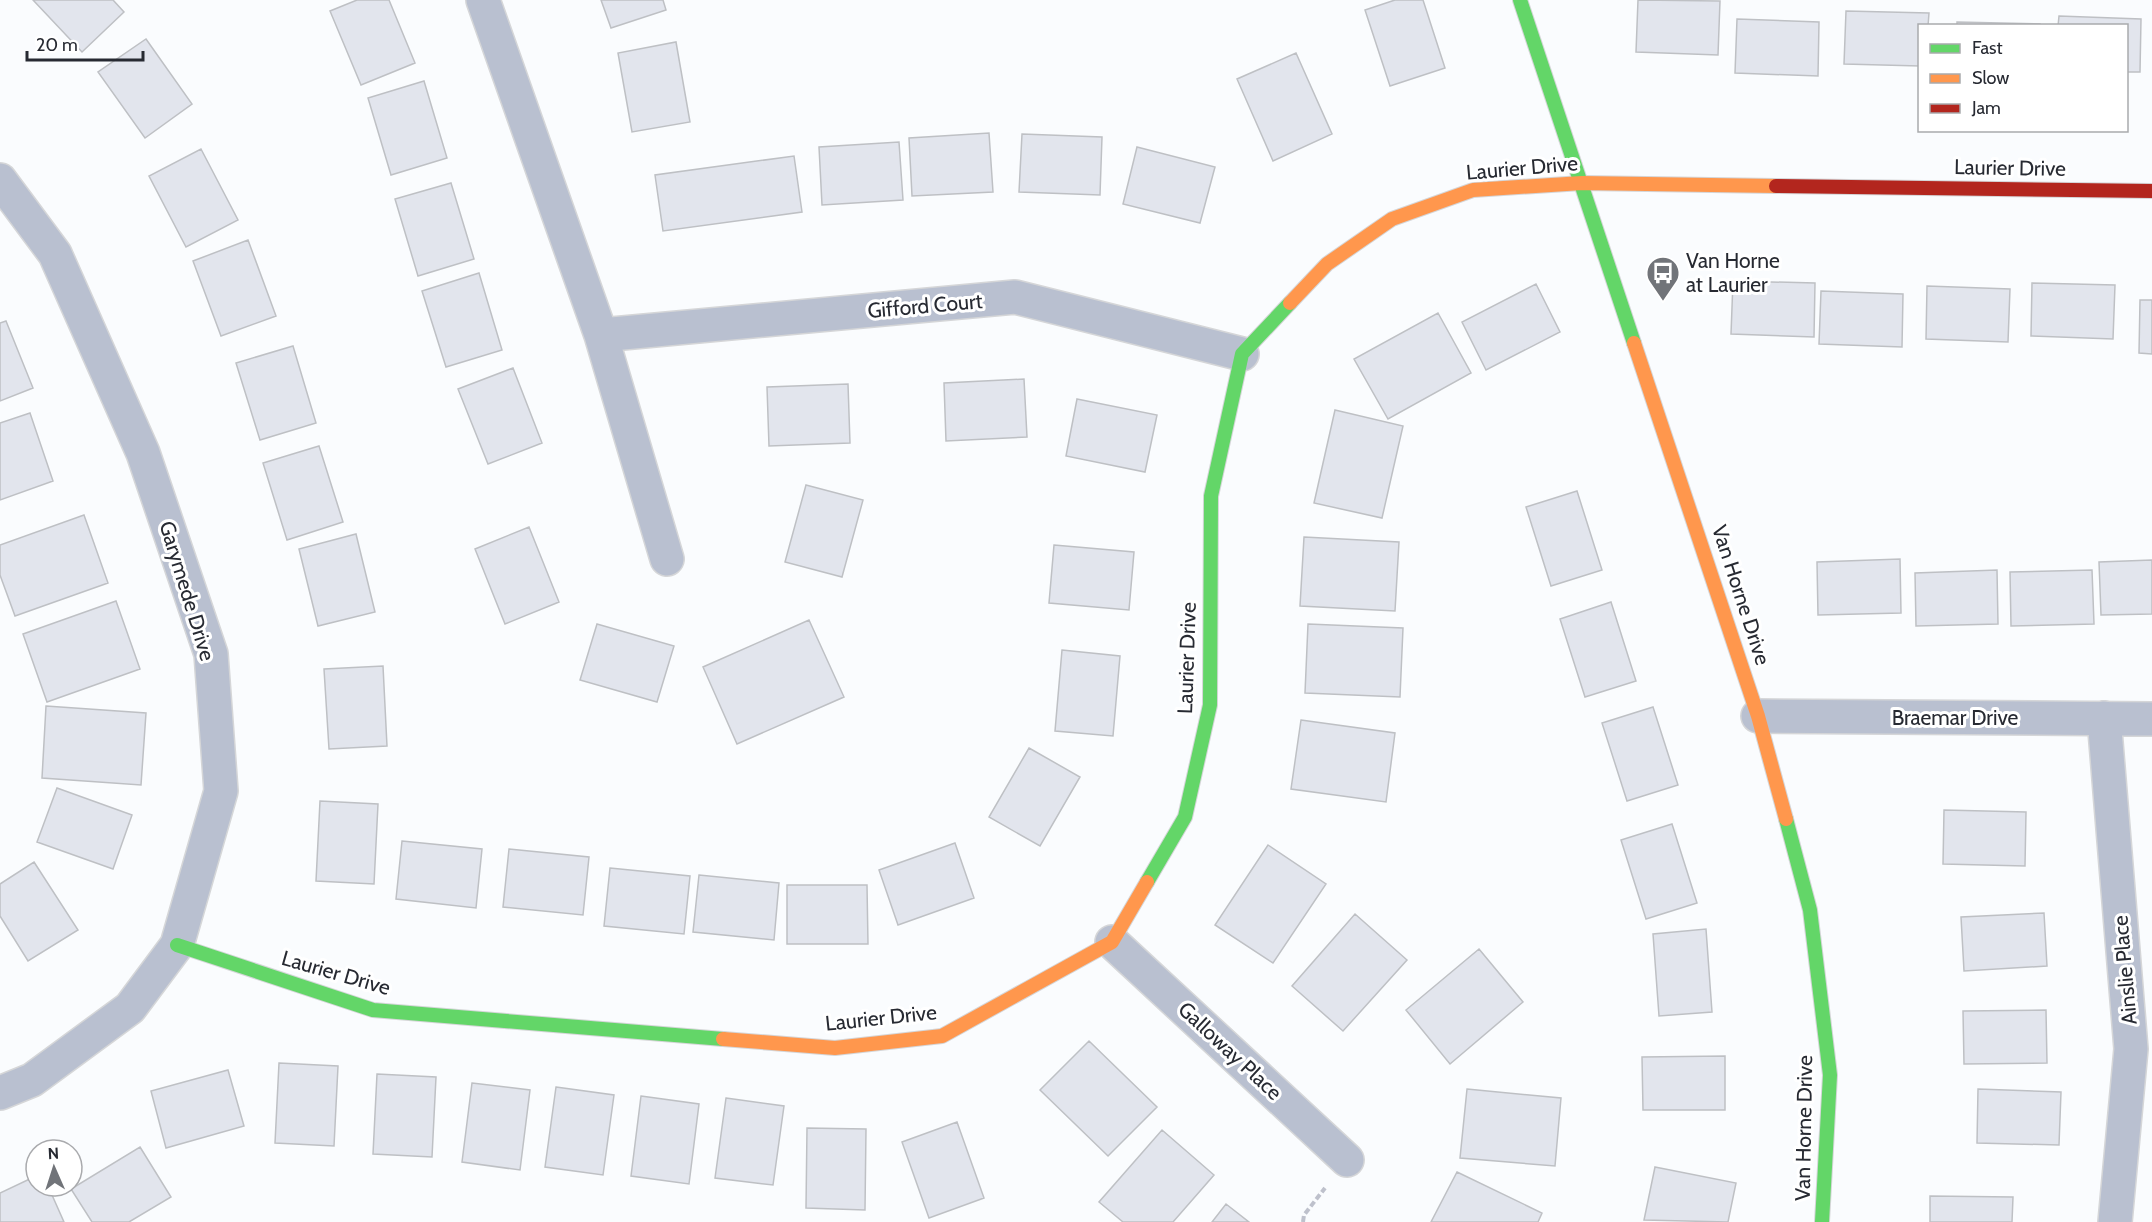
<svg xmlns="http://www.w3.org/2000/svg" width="2152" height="1222" font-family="Cabin,sans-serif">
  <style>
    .building { fill: #e2e5ed; stroke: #bec0c4; stroke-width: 1.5 }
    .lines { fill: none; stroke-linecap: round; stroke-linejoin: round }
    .street-casing { stroke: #d5d6d8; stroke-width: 36 }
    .fast-casing { stroke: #d5d6d8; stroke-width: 16 }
    .slow-casing { stroke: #d5d6d8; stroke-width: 16 }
    .jam-casing { stroke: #d5d6d8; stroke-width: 16 }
    .path { stroke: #bec1cc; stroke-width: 4; stroke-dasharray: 6 3; stroke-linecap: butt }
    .street { stroke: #b9c0d0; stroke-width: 33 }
    .fast { stroke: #63d668; stroke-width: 14 }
    .slow { stroke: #ff974d; stroke-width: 14 }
    .jam { stroke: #b3261e; stroke-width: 14 }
    .labels { text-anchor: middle; stroke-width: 6; stroke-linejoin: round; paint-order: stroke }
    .street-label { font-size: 21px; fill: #272a32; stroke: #fff }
    .poi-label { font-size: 21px; fill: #272a32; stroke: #fff; text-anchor: start }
  </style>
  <rect width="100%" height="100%" fill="#fafcfe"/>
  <path class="building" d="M33,0H113L124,12L82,52Z
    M357,0H389L415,63L361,85L330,11Z
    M601,0H663L666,10L611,28Z
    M1395,0H1423L1445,68L1390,86L1365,10Z
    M1638,0L1720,1L1718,55L1636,52Z
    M1846,11L1929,13L1928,26H1920V66L1844,64Z
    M2059,16L2141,19L2140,72H2126V26H2058Z
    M1737,19L1819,22L1818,76L1735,73Z
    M1957,22L2040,24V26H1957Z
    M146,39L192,104L145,138L98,72Z
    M676,42L690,122L632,132L618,53Z
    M1296,53L1332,134L1273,161L1237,79Z
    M424,81L447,158L391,175L368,98Z
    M989,133L993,192L912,196L909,138Z
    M1022,134L1102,137L1100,195L1019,192Z
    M899,142L903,200L822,205L819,147Z
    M1137,147L1215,167L1200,223L1123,204Z
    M201,149L238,220L186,247L149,176Z
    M794,156L802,212L663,231L655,175Z
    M451,183L474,259L418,276L395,199Z
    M248,240L276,316L221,336L193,261Z
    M479,273L502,350L446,367L422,291Z
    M1733,281L1815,283L1814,337L1731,334Z
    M2032,283L2115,285L2113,339L2031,336Z
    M1536,284L1560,332L1486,370L1462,322Z
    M1927,286L2010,289L2008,342L1926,339Z
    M1821,291L1903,294L1902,347L1819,344Z
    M2140,300H2152V354L2139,353Z
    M1438,313L1471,373L1388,419L1354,359Z
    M6,321L33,388L0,401V323Z
    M293,346L316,423L260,440L236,363Z
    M513,368L542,443L488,464L458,389Z
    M1024,379L1027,437L946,441L944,383Z
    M848,384L850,443L769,446L767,387Z
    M1077,399L1157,415L1145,472L1066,456Z
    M1335,410L1403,426L1382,518L1314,503Z
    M30,413L53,481L0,500V423Z
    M319,446L343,522L287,540L263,463Z
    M806,485L863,500L842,577L785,562Z
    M1577,491L1602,570L1551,586L1526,507Z
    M84,515L108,583L15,616L0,575V545Z
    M529,527L559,602L505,624L475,549Z
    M356,534L375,612L318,626L299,549Z
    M1304,537L1399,542L1395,611L1300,606Z
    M1054,545L1134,552L1129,610L1049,603Z
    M1900,559L1901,613L1818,615L1817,562Z
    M2152,560V614L2101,615L2099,562Z
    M1997,570L1998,624L1916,626L1915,573Z
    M2092,570L2094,624L2011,626L2010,572Z
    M116,601L140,669L47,702L23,634Z
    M1611,602L1636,681L1585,697L1560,619Z
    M809,620L844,697L737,744L703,667Z
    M597,624L674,646L657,702L580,680Z
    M1308,624L1403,628L1400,697L1305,693Z
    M1062,650L1120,656L1113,736L1055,731Z
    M383,666L387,746L329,749L324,669Z
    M46,706L146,713L141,785L42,778Z
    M1653,707L1678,785L1627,801L1602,723Z
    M1301,720L1395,733L1386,802L1291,789Z
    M1029,748L1080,777L1040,846L989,817Z
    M57,788L132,815L113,869L37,842Z
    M320,801L378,804L374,884L316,881Z
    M1944,810L2026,812L2025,866L1943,864Z
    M1672,824L1697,903L1646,919L1621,840Z
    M402,841L482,849L476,908L396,899Z
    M955,843L974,898L898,925L879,870Z
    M1268,845L1326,884L1273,963L1215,925Z
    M509,849L589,857L583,915L503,907Z
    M34,862L78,930L28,961L0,916V884Z
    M610,868L690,876L684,934L604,926Z
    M699,875L779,883L774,940L693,932Z
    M787,885H867L868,944H787Z
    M2044,913L2047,966L1964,971L1961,917Z
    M1355,914L1407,960L1343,1031L1292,986Z
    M1706,929L1712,1012L1659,1016L1653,934Z
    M1479,949L1523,1002L1450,1064L1406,1010Z
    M2046,1010L2047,1063L1964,1064L1963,1011Z
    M1089,1041L1157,1107L1108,1156L1040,1090Z
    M1725,1056V1110H1643L1642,1057Z
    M279,1063L338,1066L334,1146L275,1143Z
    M228,1070L244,1126L166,1148L151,1091Z
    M377,1074L436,1077L432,1157L373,1154Z
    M472,1083L530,1090L520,1170L462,1162Z
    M556,1087L614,1095L603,1175L545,1167Z
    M1467,1089L1561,1098L1555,1166L1460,1158Z
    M1978,1089L2061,1092L2059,1145L1977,1143Z
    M641,1096L699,1104L689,1184L631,1176Z
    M726,1098L784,1106L773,1185L715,1178Z
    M957,1122L984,1198L929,1218L902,1142Z
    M807,1128L866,1129L865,1210L806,1208Z
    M1162,1130L1214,1175L1173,1222H1123L1099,1202Z
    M140,1147L171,1197L129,1222H92L71,1189Z
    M1655,1167L1736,1183L1728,1222L1644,1220Z
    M1457,1172L1542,1213L1538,1222H1431Z
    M36,1176V1186H48L64,1222H0V1193Z
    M1930,1196L2013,1197L2012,1222H1930Z
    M1226,1204L1249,1222H1212Z"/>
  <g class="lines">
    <g class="street-casing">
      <path id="street" d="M483,0L601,335L667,559
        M0,180L55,254L143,453L211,654L221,791L177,945L130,1008L32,1080L0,1093
        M601,335L1015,297L1242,354
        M1758,716L2152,719
        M2104,718L2131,1049L2115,1222
        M1112,942L1347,1160"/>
    </g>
    <g class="fast-casing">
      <path id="fast" d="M1520,0L1634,343
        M1786,819L1810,910L1830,1075L1822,1222
        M1147,882L1185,817L1210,705L1211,496L1242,354L1290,303
        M177,945L373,1010L723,1039"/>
    </g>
    <g class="slow-casing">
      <path id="slow" d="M1290,303L1327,264L1392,219L1473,190L1582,183L1776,186
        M1634,343L1758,716L1786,819
        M723,1039L835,1048L942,1036L1112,942L1147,882"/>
    </g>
    <g class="jam-casing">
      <path id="jam" d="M1776,186L2152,191"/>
    </g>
    <path class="path" d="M1303,1222L1304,1215L1325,1188"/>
    <use href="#street" class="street"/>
    <use href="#fast" class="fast"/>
    <use href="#slow" class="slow"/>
    <use href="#jam" class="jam"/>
  </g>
  <defs>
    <g id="bus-pin" transform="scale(1.725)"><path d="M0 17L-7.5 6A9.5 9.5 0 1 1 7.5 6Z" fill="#717479" stroke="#fff"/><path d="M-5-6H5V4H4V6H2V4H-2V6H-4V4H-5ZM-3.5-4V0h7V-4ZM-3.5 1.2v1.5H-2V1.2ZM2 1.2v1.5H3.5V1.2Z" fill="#fff"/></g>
  </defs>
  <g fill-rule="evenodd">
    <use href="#bus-pin" x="1663" y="273"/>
  </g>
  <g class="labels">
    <g class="street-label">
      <text transform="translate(1522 168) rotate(-5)" y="7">Laurier Drive</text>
      <text transform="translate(2010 168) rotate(1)" y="7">Laurier Drive</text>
      <text transform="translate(925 306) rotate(-5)" y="7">Gifford Court</text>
      <text transform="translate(187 591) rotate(73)" y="7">Garymede Drive</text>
      <text transform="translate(1741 595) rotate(72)" y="7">Van Horne Drive</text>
      <text transform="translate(1187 658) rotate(-88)" y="7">Laurier Drive</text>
      <text x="1955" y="725">Braemar Drive</text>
      <text transform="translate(2125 970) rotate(-95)" y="7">Ainslie Place</text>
      <text transform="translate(336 973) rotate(16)" y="7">Laurier Drive</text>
      <text transform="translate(881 1018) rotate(-6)" y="7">Laurier Drive</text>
      <text transform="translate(1230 1051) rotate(43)" y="7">Galloway Place</text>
      <text transform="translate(1804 1128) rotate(-89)" y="7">Van Horne Drive</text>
    </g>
    <g class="poi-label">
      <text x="1686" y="268">Van Horne<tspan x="1686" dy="24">at Laurier</tspan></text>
    </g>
  </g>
  <rect x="1918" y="24" width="210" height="108" fill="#ffffff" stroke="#a9aaad" stroke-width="1.5"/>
  <rect x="1930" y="44" width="30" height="9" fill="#63d668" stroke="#a9aaad" stroke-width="1.5"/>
  <text x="1972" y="54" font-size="18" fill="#272a32">Fast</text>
  <rect x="1930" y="74" width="30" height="9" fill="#ff974d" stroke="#a9aaad" stroke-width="1.5"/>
  <text x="1972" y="84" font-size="18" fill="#272a32">Slow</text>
  <rect x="1930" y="104" width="30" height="9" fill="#b3261e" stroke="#a9aaad" stroke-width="1.5"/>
  <text x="1972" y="114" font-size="18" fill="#272a32">Jam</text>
  <g transform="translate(54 1168) rotate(357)"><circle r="28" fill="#ffffff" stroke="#a9aaad" stroke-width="1.5"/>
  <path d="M0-4.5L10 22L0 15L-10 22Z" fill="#717479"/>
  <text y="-9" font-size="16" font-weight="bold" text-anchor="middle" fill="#272a32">N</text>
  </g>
  <path d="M27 51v9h116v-9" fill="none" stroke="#272a32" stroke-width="3"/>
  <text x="36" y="51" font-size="18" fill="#272a32" stroke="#ffffff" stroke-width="4.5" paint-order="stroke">20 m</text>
</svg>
